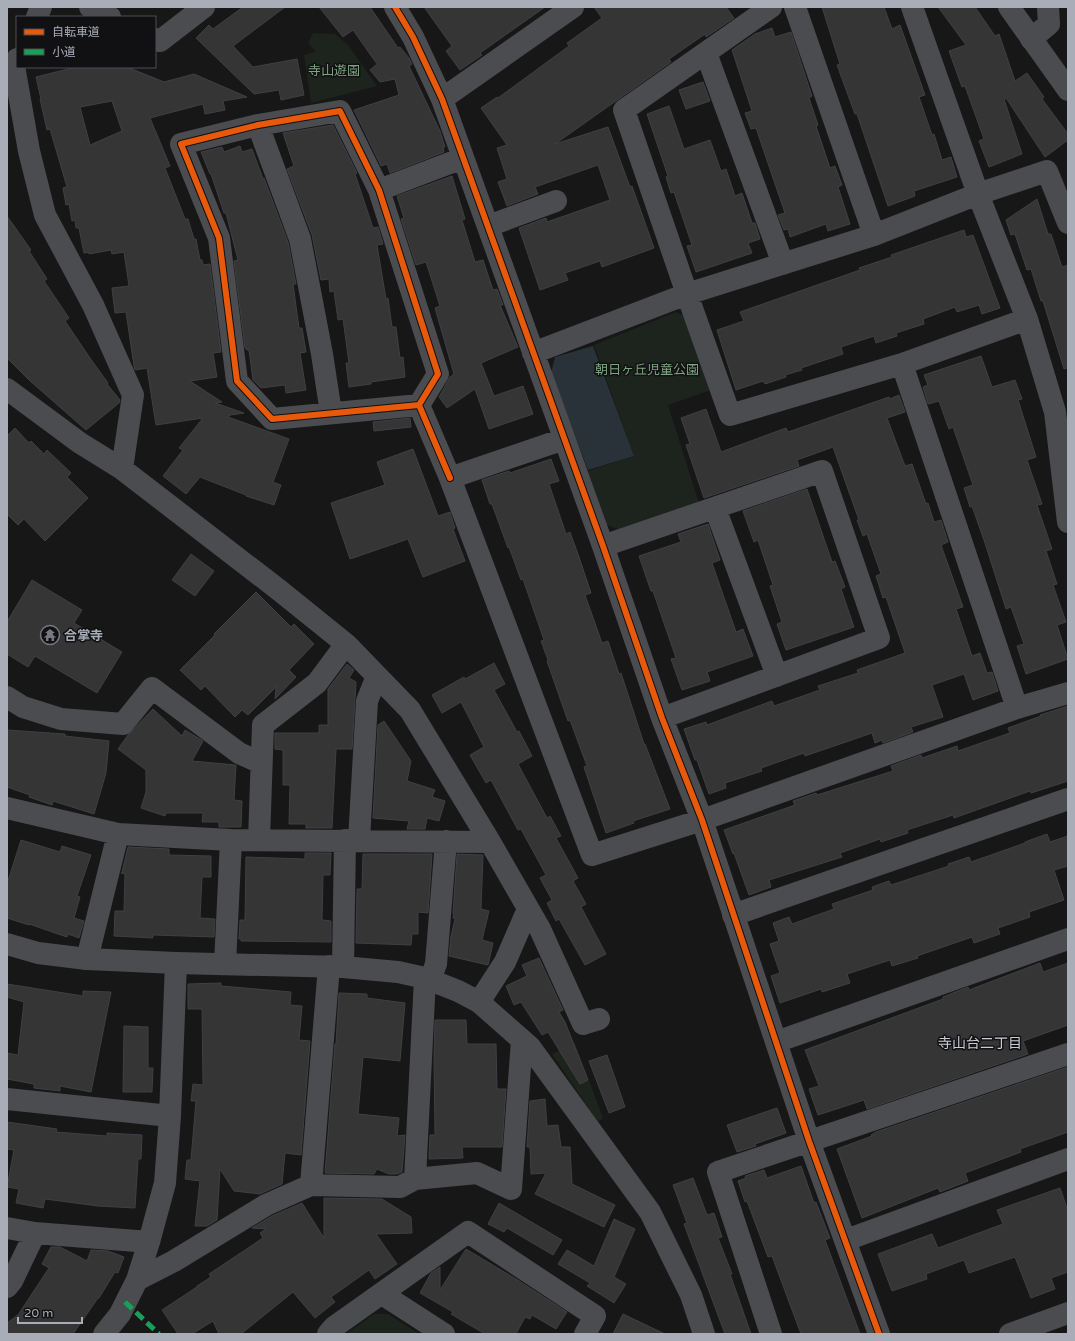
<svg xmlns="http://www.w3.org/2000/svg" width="1075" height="1341" font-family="'Varela Round','Noto Sans JP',sans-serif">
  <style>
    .green { fill: #1d241e }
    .water { fill: #2a3239 }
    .building { fill: #353536; stroke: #3f4043; fill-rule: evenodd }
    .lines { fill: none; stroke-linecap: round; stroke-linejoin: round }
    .minor { stroke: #4b4c50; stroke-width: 22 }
    .tertiary { stroke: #4b4c50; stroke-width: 22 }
    .quiet { stroke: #1a9f57; stroke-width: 5; stroke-dasharray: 10 5; stroke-linecap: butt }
    .cycleway-casing { stroke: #111113; stroke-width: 8 }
    .cycleway { stroke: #e8590c; stroke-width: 6 }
    .labels { text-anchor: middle; stroke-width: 3; stroke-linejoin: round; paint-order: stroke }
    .park-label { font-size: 13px; fill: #7fa381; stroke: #111113 }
    .poi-label { font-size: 13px; font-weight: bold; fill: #a8adb8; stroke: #111113; text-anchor: start }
    .neighbourhood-label { font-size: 14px; fill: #c9ccd4; stroke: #111113 }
  </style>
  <rect width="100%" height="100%" fill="#171717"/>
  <path class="green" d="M313,33L335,34L348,45L377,86L311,103L304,55L316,51L308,44Z
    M676,312L685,316L711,390L668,405L699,503L620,530L604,524L588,471L634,456L594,345Z
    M575,1043L603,1118L598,1122L552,1054Z
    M374,1314H388L419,1334H346Z"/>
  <path class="water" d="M593,346L634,456L588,470L551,373L555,357Z"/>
  <path class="building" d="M243,7H285L233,46L253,67L297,59L304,95L281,100L279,90L254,94L196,38L209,25L213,29Z
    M319,7H370L398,48L400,47L409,58L412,64L409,66L440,131L445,147H443L444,152L390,173L387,164L381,166L354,110L399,95L395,79L380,82L370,70L377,64L353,30L343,37Z
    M424,7H545L480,53L482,55L460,70L446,51L452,46Z
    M594,7H726L734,18L706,37L705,34L669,59L671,62L555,144L608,127L630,187L632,186L654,248L602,267L600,261L565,273L568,280L540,290L519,228L546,218L547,222L610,200L598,165L535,187L538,194L507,206L498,182L507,179L497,148L507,145L481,108L497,97L498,98L569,46L567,43L602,18Z
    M822,7H884L892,29L900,25L925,95L919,97L932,135L934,134L942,160L951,157L957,177L914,191L915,196L888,206L857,114H855L837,65L840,64Z
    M938,7H975L995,36L999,34L1015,81L1027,73L1044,97L1042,99L1068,134V140L1045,157L1006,98L1004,99L1022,154L989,167L979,141L984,139L965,86L962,87L949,51L966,45Z
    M772,28L775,37L791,32L812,96L809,98L818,125L816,126L830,168L835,166L842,185L838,187L850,224L828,231L826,224L790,237L788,229L784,230L778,215L785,213L773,178L756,128L751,129L745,113L752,111L732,50L755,34Z
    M76,67H127L164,82L194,74L247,97L223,101L225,110L205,114L203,104L150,118L170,166L165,168L185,219H188L194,239H196L200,260H202L203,265L210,264L221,352L213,353L217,377L190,381L222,402L215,403L244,413L230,415L228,417L289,439L273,482L281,485L274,505L246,496V495L200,477L186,494L163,476L183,450L179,448L203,418L156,425L147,368L135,370L134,366L126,312L115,313L112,288L129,286L124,252L112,254L111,250L89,254V252L84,253L79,228H76L75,220L72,221L69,204L66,205L63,188L67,187L50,129L47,130L40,99H41L36,77ZM112,101L122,131L90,145L80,107Z
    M703,82L710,101L686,109L679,90Z
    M669,106L684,149L710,140L721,171L726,169L735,196L742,193L752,223H755L760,239L748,243L752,253L696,272L687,246L692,245L674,192L671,193L666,177L668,176L647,114Z
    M333,125L357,173L355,174L373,228L378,227L383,244L377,245L386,299L388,298L392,327H396L400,358L403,357L405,377L371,382V384L349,387L346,363H349L343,319L338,320L334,291L330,292L329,279L321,280L312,235L287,169L294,166L283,133Z
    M240,146L242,152L252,149L262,176L263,179L264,178L288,242L296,284H293L299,328H302L306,352L300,353L306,390L286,393L285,385L261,388L253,380L249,350H247L245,348L234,261L238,260L226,213H224L211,174H210L201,152L222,147L224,152Z
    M452,176L465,219L462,220L475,262L483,260L493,290L497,289L503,305H500L518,347L481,363L494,396L523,386L533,414L489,429L475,389L447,408L439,397L450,377L454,374L435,308L440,306L426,262L416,265L401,219L404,218L397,196Z
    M1037,199L1048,234H1051L1062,267L1068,265V368L1064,369L1043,301H1041L1031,269L1027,270L1015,234L1011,235L1006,220Z
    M7,216L31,250L29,251L47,279L44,281L69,318L65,321L90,358L108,383L107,384L120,400L119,403L86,430L29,380L7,358Z
    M964,230L966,237L973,235L1000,308L982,314L979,305L957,312L955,307L923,319L924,324L896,333L897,336L876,343L874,336L841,347L843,354L801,368L802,370L785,375L786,377L765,384L763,381L736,390L717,330L744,321L740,312L860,270L859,268L892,257L891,255Z
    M981,356L992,387L1015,380L1022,399L1018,400L1036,457L1027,460L1042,504L1037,505L1052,549L1046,551L1057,584L1053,585L1066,622L1057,625L1068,659L1026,674L1017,646L1024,644L1011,607L1006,609L985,543L972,506L970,507L964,488L973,485L953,427L949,429L939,401L928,404L923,387L928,385L924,375Z
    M899,395L905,412L887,418L905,466L912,464L926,504L928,503L934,522L941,520L948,542L941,545L963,607L956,609L972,656L980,653L987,673L992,672L998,691L973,700L964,674L932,685L943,717L911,727L913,732L883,743L882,740L875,743L872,733L805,756L804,753L761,768L762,771L725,783L726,788L709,794L697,760H695L684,729L706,722L707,725L772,701L774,706L820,690L818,686L858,673L857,670L905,653L886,597L883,598L876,576L881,574L867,534L863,536L857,520H859L833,447L797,460L799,466L704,498L686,445L690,444L681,418L706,409L721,452L786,428L788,432L889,397L890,399Z
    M410,418L411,427L374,431L373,422Z
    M15,428L29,443L31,441L44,454L47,450L71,473L67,477L88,498L45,541L24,519L18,525L7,514V436Z
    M413,449L438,516L450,512L455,528L453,529L465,561L423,577L408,539L350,559L331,503L385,485L377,462Z
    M551,459L559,481L549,484L566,534L570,532L579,557L591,593L585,595L602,643L608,641L619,674L621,673L644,744H645L670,809L633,821L634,823L606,833L584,767L587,766L570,720L568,721L547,661L548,660L541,641L544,640L523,579L521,580L509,547L508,548L492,504H490L482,480L509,471L510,473Z
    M807,489L832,562L835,561L845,587L841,589L854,627L786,650L777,624L782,622L770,586L773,585L758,540L754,542L743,511Z
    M708,524L720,560L712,563L736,632L743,629L753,656L707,672L710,681L682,690L671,659L676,658L653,591H651L639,556L681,542L678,534Z
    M191,554L214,571L195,596L172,580Z
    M32,580L82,610L74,623L122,652L97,693L35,656L28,667L7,654V622Z
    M256,592L291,627L294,624L314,644L289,670L296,677L275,699L276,687L248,715L242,710L235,717L205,686L201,690L180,670L215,635L214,634Z
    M494,663L505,684L494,690L517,732L519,731L532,756L518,764L547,818L550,816L561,836L556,838L578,878L573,881L586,904L581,907L606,954L585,965L559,919L556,921L547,903L552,900L540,878L546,875L521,829L518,830L491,780L486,783L470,755L484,747L461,702L442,713L432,695L464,677L465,679Z
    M347,664L354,670L349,678L356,682L352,749H336L332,828H306V824H289L290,785H283V750L275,749V733H319V725H328V689Z
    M1068,706V781L1031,793L1030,791L954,818L953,815L907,830L908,833L881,842L880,839L840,853L842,857L769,880L771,887L749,895L734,853L733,854L724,830L795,805L793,801L816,793L817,795L893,771L891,766L921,755L922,758L957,746L958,751L1010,733L1008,728L1041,716L1040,715Z
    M153,709L182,736L185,730L203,741L192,761L236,765L234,800L242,801L241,827H219V822H202L203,813H166L165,816L141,808L146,792V770L118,749L128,735Z
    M384,721L411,761L407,781L435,790L432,797L445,801L439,821L427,818L425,829H407L409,821L373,818L378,725Z
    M7,730L65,734V736L109,741L106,773L94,814L53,801L52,805L29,797L30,795L7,787Z
    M1047,834L1050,842L1068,836V866L1054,870L1064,900L1029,912L1030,917L998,928L1000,934L974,943L972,937L917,956L918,958L892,966L890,960L847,974L850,983L822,992L821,989L780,1003L771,976L780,973L770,944L779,941L773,923L789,917L792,924L834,909L832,904L873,890L872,887L889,881L891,885L949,866L948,864L969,857L971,862L1025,843V842Z
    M21,840L60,852L62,846L91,855L77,896L80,897L74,918L84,921L79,938L68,934L67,937L29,924V925L7,918V884Z
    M128,847L169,849V855L211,856V877H202L200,918L215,919L214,937L153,935V938L114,936L115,911H124L125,874L121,873L122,872Z
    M305,853H331L330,875H323L322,920L331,921V942L241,941V939H239L240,920H245L246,857L305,859Z
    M363,854H432L428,913L418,912V934H412L411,945L356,943L357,889H362Z
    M457,854L483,855L481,909L489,911L482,940L493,943L488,965L449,956L451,936L455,919L453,918L454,914H453Z
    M539,958L563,1010L559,1012L565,1022L588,1080L580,1084L548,1032L542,1035L521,1002L514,1005L506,986L527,976L522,965Z
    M1040,963L1043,972L1068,963V1025L1023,1041L1028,1054L867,1109L864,1100L818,1115L809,1089L819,1086L805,1050L943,999V997L968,987L969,990Z
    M221,983V986L291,992L290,1005L302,1006L299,1040L310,1041L301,1155L285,1153L282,1184L260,1194L234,1191L220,1169L217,1220L207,1226H195L200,1181L185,1179L187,1160H191L196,1101H191L193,1084L203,1085L202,1009H188V984Z
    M7,984L83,996V991L111,992L91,1092L60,1086V1091L34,1088V1084L7,1079V1053L18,1055L24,1002L7,997Z
    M339,993L367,994V998L405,1003L400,1061L363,1057L358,1114L399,1118L397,1136L405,1135L402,1172L397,1174H389L377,1169L374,1174L325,1173L335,1044H336Z
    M435,1020H466L467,1044H496L497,1089H506L502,1147H462L463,1158L429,1159L430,1135H435L434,1058Z
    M124,1026L148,1027V1068H153L152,1092H123Z
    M607,1055L625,1107L609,1113L589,1061Z
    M1068,1067V1132L1020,1149L1021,1152L965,1173L968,1181L940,1192L938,1188L862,1218L837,1149L872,1136L871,1135L876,1132Z
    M545,1099L547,1126L558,1125L561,1147H570L572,1184L615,1205L604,1227L535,1194L546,1173L531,1174L530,1147H527L530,1101Z
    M777,1108L786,1133L755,1144L756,1146L737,1152L727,1125Z
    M7,1122L57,1129L56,1132L107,1136V1133L142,1135L141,1159H138L135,1208L98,1206L45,1199L43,1208L16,1203L19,1189L7,1187L14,1150L7,1149Z
    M801,1166L814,1203L816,1202L830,1238L825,1240L860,1334H801L772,1256L768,1257L747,1201L745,1202L738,1181L746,1178L745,1176L764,1170L767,1178Z
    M693,1178L707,1215L714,1213L722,1237L718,1238L732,1274H730L751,1334H725L684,1224L687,1223L673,1185Z
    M1060,1188L1068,1211V1272L1051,1278L1055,1289L1031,1298L1015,1257L969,1273L964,1260L926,1274L927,1279L892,1291L878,1254L932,1234L938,1248L1003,1224L997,1210Z
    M324,1198L382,1199L411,1217L412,1233L376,1234L397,1264L375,1279L369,1270L331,1297L335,1302L315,1318L293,1292L241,1334H219L213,1321L192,1334H178L162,1310L197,1287V1286L211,1277L209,1274L263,1238L260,1233L266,1229L252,1228L272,1216L302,1203L324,1238Z
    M499,1203L562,1240L553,1255L507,1228L504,1232L488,1224Z
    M614,1219L635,1229L614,1277L626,1284L614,1303L587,1286L590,1283L558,1264L567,1250L594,1266Z
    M51,1247H60L87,1261L91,1250L108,1251L124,1257L118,1273L115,1272L99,1298H98L73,1334H7V1323L18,1315L49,1268L42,1264Z
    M466,1249L516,1279L567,1312L556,1329L532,1315L530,1319L525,1317L516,1334H485L451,1314L453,1312L420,1293L431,1273L440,1267V1290Z
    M623,1314L665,1334H613Z"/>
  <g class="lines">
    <path class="minor" d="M90,7L110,17
      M395,7L413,37L442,99L603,546L662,718L702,820L809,1141L879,1334
      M771,7L624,110L687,294L730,415L902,364L1027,319
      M795,7L874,235
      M912,7L978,194L1027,319L1055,412L1068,522
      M37,17L41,7
      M155,39L160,41L204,7
      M1031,39L1049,24L1048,7
      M706,53L783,264
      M17,59L14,66L29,151L45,215L93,305L133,395L122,469
      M442,99L573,7
      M258,125L300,239L322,354L331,413
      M379,190L463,158
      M488,226L556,201
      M533,353L687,294L874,235L978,194L1047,171L1068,223
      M902,364L1017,708
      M7,389L80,443L122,469L279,590L346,644L410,710L490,842L540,929L583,1024L599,1019
      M419,405L438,374L379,190L340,111L258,125L181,144L219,238L237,381L272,419L419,405L450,478
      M564,439L450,478L592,855L702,820L1017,708L1068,693
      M715,508L777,676
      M603,546L822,471L879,638L662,718
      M7,697L23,707L61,719L123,724L152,688L239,753L261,763
      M7,808L118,834L231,840L490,842
      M259,840L263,725L317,683L346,644
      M359,840L367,701L377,676
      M733,915L1068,799
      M87,959L118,834
      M225,964L231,840
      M343,967L345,840
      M430,980L436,964L446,841
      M479,1002L505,962L528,909
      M776,1042L1068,939
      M7,1099L170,1116
      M415,1179L477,1173L511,1189L522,1040
      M311,1185L329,966
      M7,1228L35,1233L149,1242
      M846,1240L1068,1159
      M137,1280L174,1261L266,1205L311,1185L400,1187L415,1179L425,978
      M7,1287L12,1281L35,1233
      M382,1294L444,1334
      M104,1334L120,1314L137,1280L149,1242L165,1183L170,1116L176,963
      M328,1334L334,1327L468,1232L595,1316L585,1334
      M771,1334L718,1172L1068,1054
      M1010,1334L1068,1313"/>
    <path class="tertiary" d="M1009,7L1068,90
      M7,944L38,953L87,959L176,963L343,967L398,972L425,978L458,991L479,1002L530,1047L650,1212L691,1295L704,1334"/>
    <path class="quiet" d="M125,1302L159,1334"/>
    <g class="cycleway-casing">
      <path id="cycleway" d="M395,7L413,37L442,99L603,546L662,718L702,820L809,1141L879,1334
        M419,405L438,374L379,190L340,111L258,125L181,144L219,238L237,381L272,419L419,405L450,478"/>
    </g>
    <use href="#cycleway" class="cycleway"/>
  </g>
  <defs>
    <g id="temple-ring" transform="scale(1)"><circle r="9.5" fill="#111113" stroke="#757880" stroke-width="1.5"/><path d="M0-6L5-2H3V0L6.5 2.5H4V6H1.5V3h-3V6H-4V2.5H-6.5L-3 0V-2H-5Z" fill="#757880"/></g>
  </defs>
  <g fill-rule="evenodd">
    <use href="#temple-ring" x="50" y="635"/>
  </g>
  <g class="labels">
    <g class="park-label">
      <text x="334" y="75">寺山遊園</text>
      <text x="647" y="374">朝日ヶ丘児童公園</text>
    </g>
    <g class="poi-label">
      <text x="64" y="640">合掌寺</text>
    </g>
    <g class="neighbourhood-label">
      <text x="980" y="1048">寺山台二丁目</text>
    </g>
  </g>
  <rect width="1075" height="1341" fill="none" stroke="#a8adb8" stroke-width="16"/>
  <rect x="16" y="16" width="140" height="52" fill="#111113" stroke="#4d4f55"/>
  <rect x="24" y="29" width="20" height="6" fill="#e8590c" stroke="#4d4f55"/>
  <text x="52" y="36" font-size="12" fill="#a8adb8">自転車道</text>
  <rect x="24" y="49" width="20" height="6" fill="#1a9f57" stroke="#4d4f55"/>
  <text x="52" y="56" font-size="12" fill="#a8adb8">小道</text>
  <path d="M18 1317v6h64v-6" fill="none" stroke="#a8adb8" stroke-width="2"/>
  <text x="24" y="1317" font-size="12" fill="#a8adb8" stroke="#111113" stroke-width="3" paint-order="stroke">20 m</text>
</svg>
